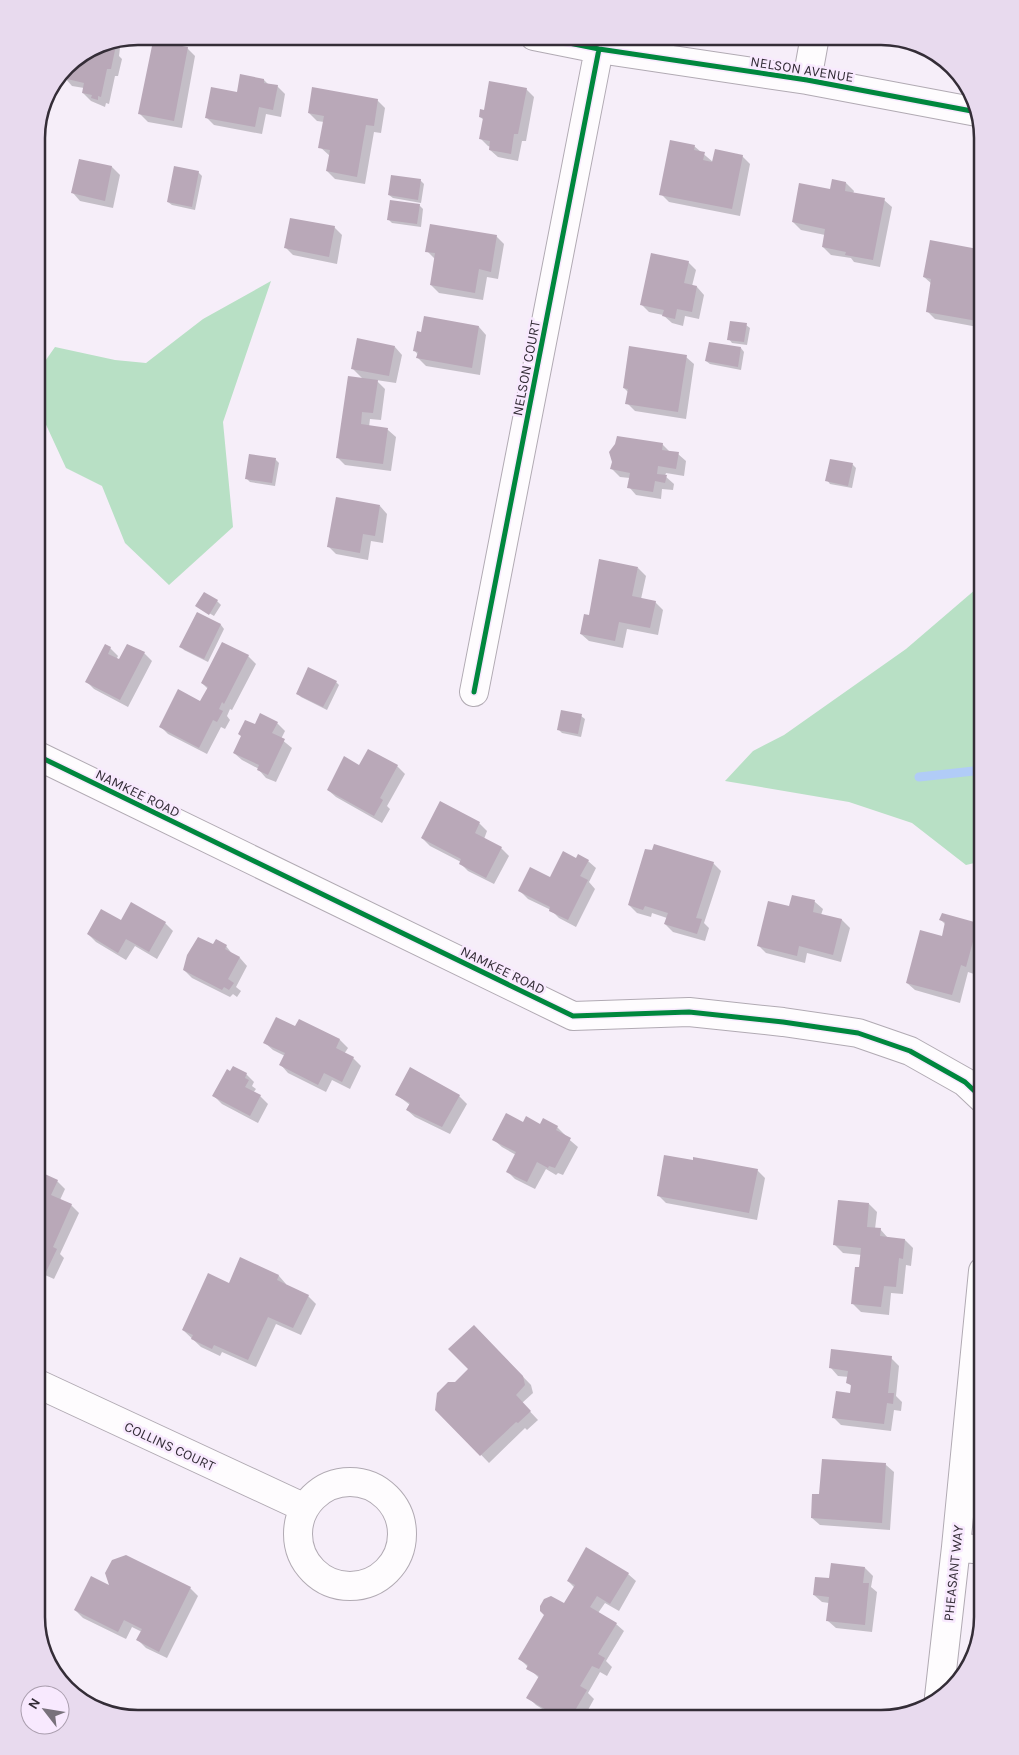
<svg xmlns="http://www.w3.org/2000/svg" width="1019" height="1755" font-family="Karla,sans-serif">
  <style>
    .forest { fill: #b8e0c5 }
    .shadow { fill: #0003 }
    .lines { fill: none; stroke-linecap: round; stroke-linejoin: round }
    .stream { stroke: #b1ccf7; stroke-width: 9 }
    .building { fill: #b9a8b8 }
    .minor-casing { stroke: #b1aab3; stroke-width: 30 }
    .minor { stroke: #fefcfe; stroke-width: 28 }
    .cycleway-casing { stroke: #f8e9fe; stroke-width: 8 }
    .cycleway { stroke: #00873e; stroke-width: 5 }
    .labels { text-anchor: middle; stroke-width: 5; stroke-linejoin: round; paint-order: stroke }
    .street-label { font-size: 14px; fill: #342d37; stroke: #f8e9fe }
    .rim { fill: none; stroke: #342d37; stroke-width: 2.5 }
  </style>
  <rect width="100%" height="100%" fill="#f6eef9"/>
  <path class="forest" d="M271,281L223,422L233,527L169,585L125,543L102,486L66,468L36,403V374L55,347L115,360L146,363L203,319Z
    M983,583V861L966,865L912,823L849,802L725,781L753,751L784,735L906,649Z"/>
  <path class="shadow" d="M113,41L120,48L119,56L122,59L118,76H115L109,104L106,103L105,107L91,101L83,93L84,88L72,86L65,78L67,65L99,44Z
    M187,48L195,56L182,128L148,122L140,114Z
    M264,80L269,85L277,86L285,94L281,117L266,114L262,134L214,125L206,117L238,93Z
    M526,89L534,97L526,141H522L518,161L498,157L490,150L491,147L488,146L480,138L484,120L480,117L485,112Z
    M377,100L385,108L381,133L374,132L365,184L335,179L327,171L330,156L320,147L324,122L317,121L309,113Z
    M694,146L713,162L742,156L750,164L740,216L669,202L661,194Z
    M80,160L112,167L120,175L113,208L80,201L73,193Z
    M198,172L202,176L195,210L172,205L168,202Z
    M420,180L424,184L421,203L393,198L389,195Z
    M846,183L854,191L853,194L884,200L892,207L880,267L854,262L851,258L831,255L823,247L825,235L801,230L793,222L831,190Z
    M419,205L423,209L421,227L392,223L388,219Z
    M334,227L342,235L337,264L293,255L285,247Z
    M496,236L504,244L498,279L487,277L483,300L439,293L431,285L435,259L427,251Z
    M983,251V328L935,319L927,311L932,284L924,277Z
    M688,262L696,270L692,286L697,287L704,295L699,319L685,316L683,326L672,323L663,315L649,312L641,304Z
    M746,325L750,328L747,345L732,343L729,339Z
    M479,327L486,335L480,375L426,366L418,358V355L415,351Z
    M395,347L402,355L396,383L376,380L385,389L381,420L370,419L369,427L388,430L396,437L391,471L345,465L337,457L363,379L353,369Z
    M741,348L744,352L741,370L710,364L706,361Z
    M686,357L694,364L686,419L635,411L627,403L628,392L624,388Z
    M662,444L670,452L678,454L686,461L684,476L666,473L665,476L674,484L673,490L662,489L661,499L636,495L629,487L630,478L620,477L612,469L613,461Z
    M275,459L279,463L275,486L250,482L247,479Z
    M852,464L856,468L852,488L830,484L827,480Z
    M380,506L387,514L383,543L371,541L368,560L336,554L328,546Z
    M638,568L646,576L641,599L655,602L663,610L658,635L627,629L623,648L589,641L581,634L590,616Z
    M217,601L221,605L214,616L199,607Z
    M197,613L221,625L224,629L208,662L184,650L181,646Z
    M223,643L248,656L256,664L232,710L230,709L227,716L230,720L225,729L221,727L207,754L168,734L160,726L201,702L208,689L202,683Z
    M110,648L118,656L116,660L120,661L144,653L152,661L128,707L94,689L86,681Z
    M336,682L339,685L327,710L301,697L297,693Z
    M581,716L585,719L581,737L562,733L558,729Z
    M277,723L285,731L281,739L292,748L276,782L266,778L259,770V769L242,760L234,753L242,736L255,726Z
    M360,766H397L405,774L387,806L390,809L382,823L336,797L328,790Z
    M479,823L487,831L484,839L501,848L509,856L494,884L468,871L460,863L461,862L430,846L422,838Z
    M577,859L588,861L596,868L589,882L595,889L576,927L559,918L551,910L528,899L520,891L550,878Z
    M713,863L721,871L704,923L709,928L705,941L673,932L665,924L667,918L652,913L651,917L637,913L629,905Z
    M793,896L815,902L823,909L821,915L842,920L850,928L841,962L807,953L805,963L766,953L758,945L790,907Z
    M942,914L978,924L983,929V942L974,974L968,972L960,1003L915,990L907,983L943,937L946,925L941,920Z
    M121,922L165,923L173,931L157,959L135,946L126,960L96,942L88,934Z
    M213,946H226L233,955L240,958L247,966L236,987L241,991L237,997L233,994L230,997L192,978L184,970Z
    M300,1021L340,1040L348,1048L344,1054L353,1058L361,1066L350,1089L332,1080L326,1092L288,1073L281,1065L285,1056L273,1050L265,1043L296,1028Z
    M246,1074L254,1082L252,1086L256,1089L253,1093L260,1096L268,1104L258,1123L222,1104L214,1096Z
    M397,1095L459,1096L467,1104L450,1134L415,1117L407,1110L410,1105Z
    M523,1124L557,1127L565,1135V1136L578,1147L563,1175L558,1173L556,1175L546,1169L535,1189L515,1179L507,1171L516,1155L502,1147L494,1140Z
    M757,1170L765,1178L757,1220L666,1203L658,1195Z
    M36,1172L57,1181L65,1189L60,1200L71,1205L79,1213L60,1254L64,1258L54,1279L36,1271Z
    M869,1204L877,1212L875,1229H880L888,1238L905,1240L913,1248L911,1266L906,1265L903,1294L891,1293L889,1315L861,1312L853,1304L862,1255L843,1253L835,1245Z
    M241,1259L279,1276L286,1284V1286L308,1296L316,1304L301,1335L276,1324L256,1367L222,1352L220,1356L201,1347L183,1330L230,1284Z
    M474,1326L531,1385L533,1393L522,1403L538,1420L527,1430L525,1428L489,1463L437,1409L455,1384L470,1369Z
    M891,1358L899,1366L896,1396L902,1402L901,1411L894,1410L891,1431L841,1425L833,1417L851,1395L852,1387L848,1382L849,1377L838,1376L831,1368Z
    M886,1465L894,1472L890,1530L820,1525L812,1518L820,1495Z
    M865,1568L873,1576L871,1587L877,1592L872,1632L836,1628L828,1621L829,1603L822,1602L814,1595L831,1580Z
    M628,1574L636,1581L619,1611L605,1603L598,1613L616,1624L624,1631L606,1661L612,1667L607,1676L600,1672L588,1693L594,1699L583,1719H558L536,1705L528,1697L539,1678L519,1658L565,1605L575,1588L568,1581Z
    M190,1588L198,1596L167,1658L146,1648L138,1640L142,1632L132,1627L126,1639L83,1618L75,1610Z
    M970,1645H974L972,1653L969,1651Z"/>
  <g class="lines">
    <path class="stream" d="M919,777L983,770"/>
  </g>
  <path class="building" d="M113,41L111,50H115L111,69H107L101,97L98,96V100L91,98L92,95L82,93L84,83L63,78L66,66L99,44Z
    M153,41L188,47L174,121L138,114Z
    M240,74L264,79V83L278,85L273,110L259,107L255,127L205,118L211,87L237,92Z
    M489,81L527,88L518,134H514L511,154L489,150L490,141L479,139L483,118L479,117L480,109L484,110Z
    M312,87L378,99L374,126L366,125L357,177L326,171L330,150L318,148L324,116L308,113Z
    M670,140L695,145L694,150L705,152L703,160L712,162L715,149L743,155L732,209L659,195Z
    M79,159L112,166L105,201L71,193Z
    M174,166L199,171L192,207L167,202Z
    M391,175L421,179L418,200L388,195Z
    M832,179L846,182L845,191L885,198L873,260L845,255L846,252L822,247L825,229L792,222L799,183L830,189Z
    M390,200L420,204L417,224L387,220Z
    M290,218L335,226L329,257L284,248Z
    M430,224L497,235L491,272L479,269L475,293L430,285L435,253L425,252Z
    M930,240L983,250V322L926,312L931,279L923,277Z
    M651,253L689,261L684,283L697,286L692,312L677,309L675,319L662,316L664,310L640,305Z
    M424,316L479,326L472,368L416,358L418,352L413,351L417,331L421,332Z
    M730,321L747,323L744,342L727,340Z
    M357,338L395,346L389,376L351,369Z
    M709,342L741,347L738,367L705,361Z
    M629,346L687,355L678,412L625,404L628,389L623,388Z
    M348,376L378,380L373,413L362,412L361,424L388,428L383,464L336,458Z
    M617,436L663,443L662,450L679,452L676,469L658,466L657,474L667,475L665,483L655,481L653,492L627,488L630,473L610,469L612,462L609,452L615,444Z
    M249,454L276,458L272,483L245,479Z
    M830,459L853,463L848,486L825,481Z
    M336,497L380,505L375,536L363,534L360,553L327,547Z
    M599,559L638,567L632,596L656,601L650,628L619,622L615,641L580,634L584,614L589,615Z
    M204,592L218,600L209,615L195,606Z
    M197,612L221,624L204,659L179,647Z
    M222,642L249,655L224,704L222,702L219,709L223,711L217,722L213,720L199,748L159,727L178,689L200,701L208,687L201,683Z
    M105,644L111,647L108,654L119,659L127,644L145,652L120,700L85,682Z
    M308,667L337,681L323,707L296,694Z
    M561,710L582,714L578,734L557,730Z
    M260,713L278,722L272,733L285,739L268,775L257,770L259,765L233,753L241,736L238,734L245,720L255,724Z
    M368,749L398,765L380,798L383,800L374,816L327,790L344,756L359,765Z
    M440,801L480,822L475,833L502,847L486,878L459,864L461,859L421,838Z
    M654,844L714,862L696,918L702,919L697,934L664,924L668,913L645,906L643,910L628,905L645,849L652,850Z
    M563,851L576,858L578,854L589,860L580,876L588,880L568,920L549,911L550,907L518,891L530,867L550,877Z
    M792,895L815,900L813,912L842,919L833,955L799,946L797,956L757,946L768,901L789,906Z
    M131,902L166,922L149,952L126,939L118,953L87,934L101,909L121,920Z
    M942,913L978,923L966,967L961,965L952,995L906,983L920,930L942,936L945,922L939,920Z
    M198,937L213,944L216,939L227,945L225,949L240,957L228,979L234,983L229,990L224,987L222,990L183,970L187,955Z
    M276,1017L295,1026L299,1019L340,1039L336,1048L354,1057L342,1082L324,1073L318,1085L279,1065L285,1053L263,1043Z
    M233,1066L247,1073L245,1078L249,1080L245,1087L261,1095L250,1116L212,1096L227,1069L230,1071Z
    M410,1067L460,1095L442,1127L406,1110L410,1103L395,1095Z
    M506,1113L523,1122L526,1116L540,1124L543,1118L558,1126L556,1130L571,1138L555,1168L549,1166L548,1168L537,1162L527,1182L506,1172L516,1152L492,1140Z
    M664,1155L693,1160V1157L758,1169L749,1213L657,1196Z
    M36,1170L58,1180L51,1195L72,1204L53,1247L57,1249L46,1272L36,1267Z
    M838,1200L869,1203L867,1227L881,1228L880,1236L905,1239L903,1259L899,1258L896,1287L884,1286L881,1307L851,1304L855,1267H859L861,1248L833,1245Z
    M240,1257L279,1275L277,1280L309,1295L293,1328L268,1317L248,1360L214,1345L212,1349L191,1339L193,1335L182,1330L208,1273L229,1283Z
    M474,1325L523,1376L525,1385L516,1395L531,1411L518,1423L516,1422L480,1456L435,1410L437,1393L448,1382H455L468,1369L448,1349Z
    M831,1349L892,1356L888,1393H894L893,1404L887,1403L884,1424L832,1418L836,1391L850,1393L851,1385L846,1383L848,1371L829,1368Z
    M822,1459L886,1463L882,1523L811,1518L812,1494H819Z
    M586,1547L629,1573L610,1604L597,1596L590,1607L617,1623L598,1654L605,1658L599,1669L592,1666L580,1686L587,1690L570,1719H562L526,1698L539,1676L526,1669L528,1665L518,1659L544,1615L540,1611V1606L544,1599L551,1596L564,1603L575,1585L567,1581Z
    M126,1555L191,1587L159,1652L136,1640L142,1629L124,1620L118,1632L74,1610L91,1576L109,1585L105,1573L112,1560Z
    M831,1563L865,1567L863,1583H869L865,1625L826,1621L829,1597L813,1595L815,1577L829,1578Z"/>
  <g class="lines">
    <g class="minor-casing">
      <path id="minor" d="M534,36L599,49L807,80L977,112
        M807,80L815,36
        M474,692L599,49
        M36,755L573,1016L689,1012L783,1022L858,1033L910,1051L965,1082L983,1099
        M36,1383L305,1508
        M298 1534a52 52 0 1 1 104 0a52 52 0 1 1-104 0Z
        M956,1547L983,1550
        M939,1697L956,1547L983,1271"/>
    </g>
    <use href="#minor" class="minor"/>
    <g class="cycleway-casing">
      <path id="cycleway" d="M534,36L599,49L807,80L977,112
        M474,692L599,49
        M36,755L573,1016L689,1012L783,1022L858,1033L910,1051L965,1082L983,1099"/>
    </g>
    <use href="#cycleway" class="cycleway"/>
  </g>
  <g class="labels">
    <g class="street-label">
      <text transform="translate(802 69) rotate(9)" y="5">NELSON AVENUE</text>
      <text transform="translate(526 368) rotate(-79)" y="5">NELSON COURT</text>
      <text transform="translate(138 793) rotate(26)" y="5">NAMKEE ROAD</text>
      <text transform="translate(503 970) rotate(26)" y="5">NAMKEE ROAD</text>
      <text transform="translate(170 1446) rotate(25)" y="5">COLLINS COURT</text>
      <text transform="translate(953 1573) rotate(-84)" y="5">PHEASANT WAY</text>
    </g>
  </g>
  <path d="M0 0H1019V1755H0ZM138 45H881A93 93 0 0 1 974 138V1617A93 93 0 0 1 881 1710H138A93 93 0 0 1 45 1617V138A93 93 0 0 1 138 45Z" fill="#e8daee" fill-rule="evenodd"/>
  <path class="rim" d="M138 45H881A93 93 0 0 1 974 138V1617A93 93 0 0 1 881 1710H138A93 93 0 0 1 45 1617V138A93 93 0 0 1 138 45Z"/>
  <g transform="translate(45 1710) rotate(301)"><circle r="24" fill="#f8e9fe" stroke="#aa9eae"/>
  <path d="M0-4L9 19L0 12L-9 19Z" fill="#78717b"/>
  <text y="-8" font-size="14" font-weight="bold" text-anchor="middle" fill="#342d37">N</text>
  </g>
</svg>
